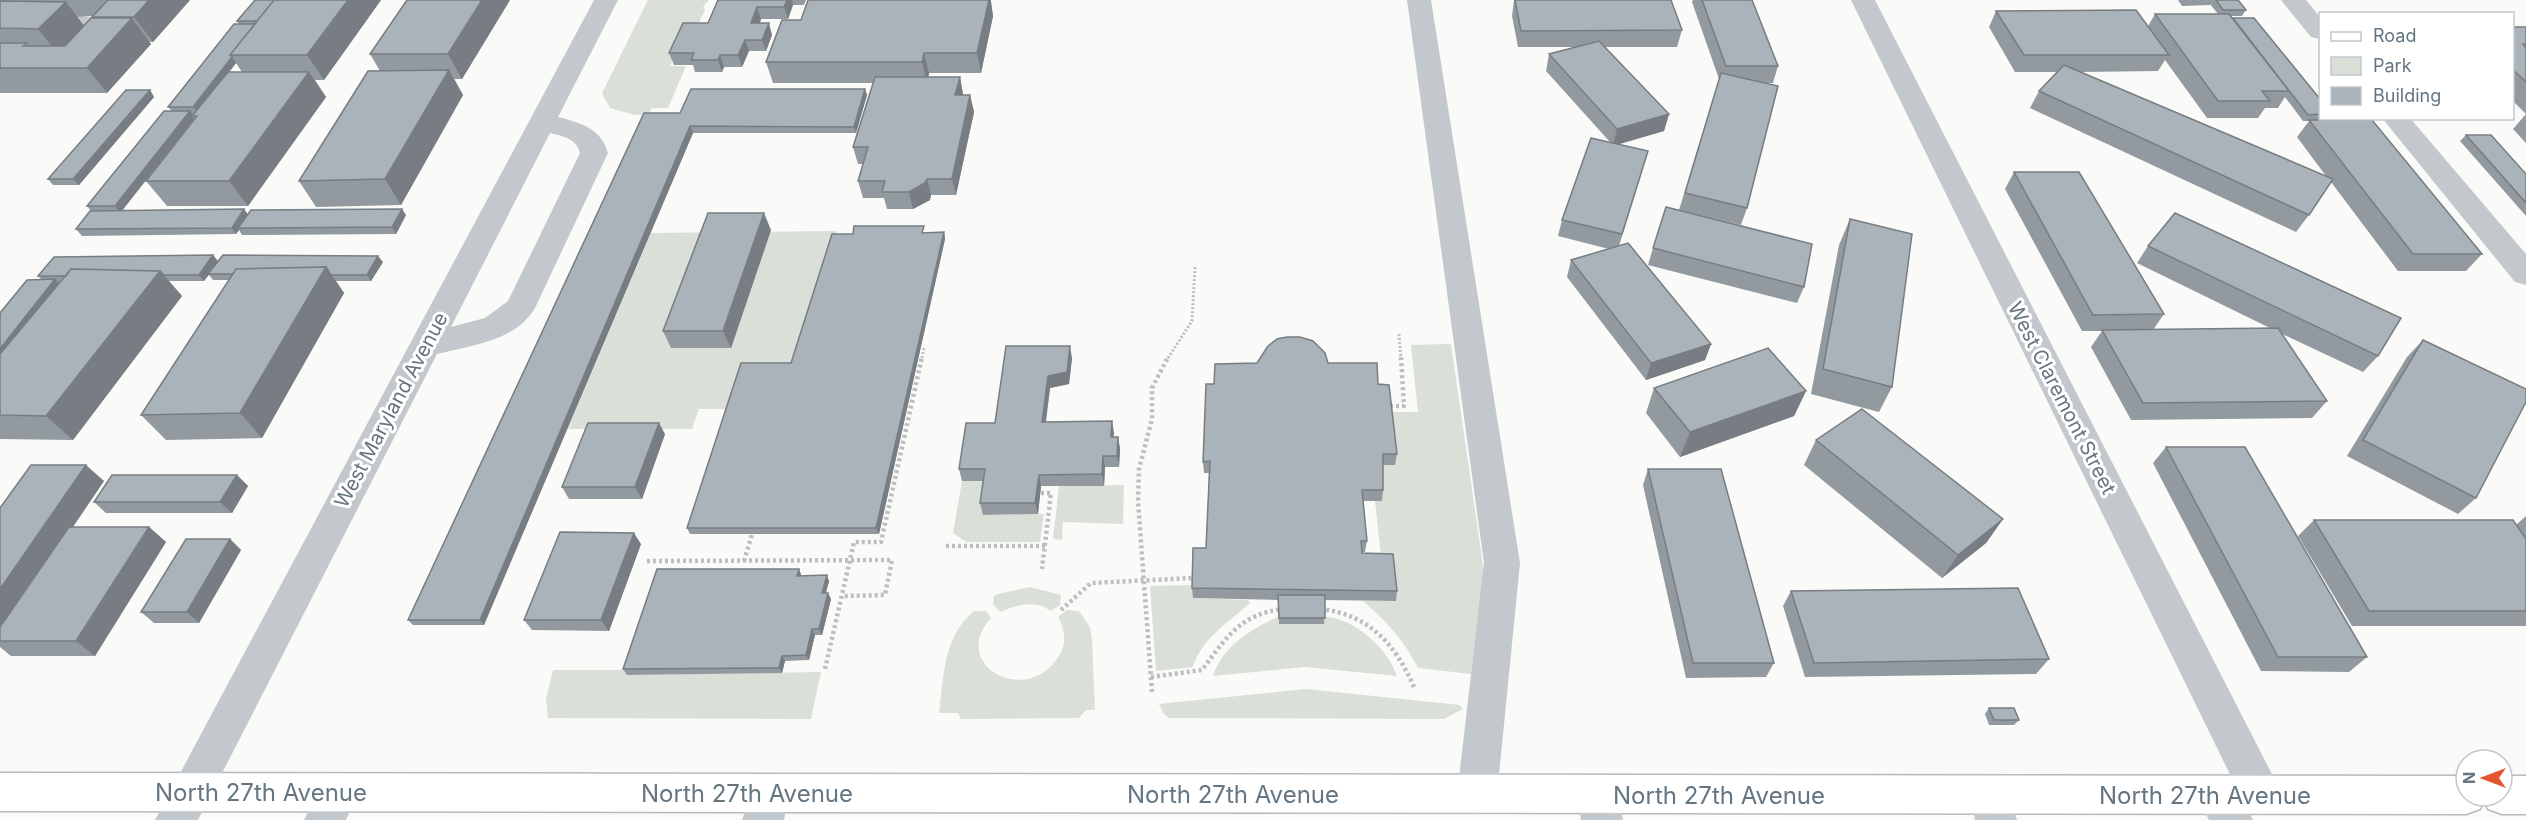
<svg xmlns="http://www.w3.org/2000/svg" width="2526" height="820" font-family="Inter,sans-serif">
  <style>
    .green { fill: #dadfd7 }
    .lines { fill: none; stroke-linecap: round; stroke-linejoin: round }
    .major-casing { stroke: #b5babe; stroke-width: 3 }
    .path-far1 { stroke: #bbbfc2; stroke-width: 3; stroke-dasharray: 2 2; stroke-linecap: butt }
    .path { stroke: #bbbfc2; stroke-width: 4.5; stroke-dasharray: 3 3; stroke-linecap: butt }
    .minor { fill: #c3c8cc; fill-rule: evenodd }
    .major { fill: #fff; fill-rule: evenodd }
    .wall { fill: #929a9f; fill-rule: evenodd }
    .shaded-wall { fill: #777d82 }
    .building { fill: #aab3b9; stroke: #777d82; stroke-width: 1.5 }
    .labels { text-anchor: middle; stroke-width: 6; stroke-linejoin: round; paint-order: stroke }
    .street-label { font-size: 20px; fill: #657683; stroke: #fff }
    .near-street-label { font-size: 24px; fill: #657683; stroke: #fff }
  </style>
  <rect width="100%" height="100%" fill="#fafaf8"/>
  <path class="green" d="M648,0H709L703,7L705,10L696,29L687,30L670,66H686L668,108H652L648,114L634,115L610,108L602,93Z
    M837,231L794,369L731,409H699L692,429H568L651,233Z
    M1451,344L1484,572L1471,674L1418,668C1404,640 1386,621 1363,601H1396L1382,565L1375,501L1390,412H1418L1411,345Z
    M962,481H988L984,515L1044,514L1040,542H966L953,533Z
    M1124,485L1123,524L1063,522L1062,540L1053,539L1059,486Z
    M1193,585V598L1248,600L1250,603C1230,621 1201,639 1193,667L1156,671L1150,586Z
    M1030,587L1061,595L1060,605L1051,611C1035,599 1017,605 1000,612L993,604L994,596L998,594Z
    M1067,610L1079,611L1090,627L1092,640L1095,710H1086L1079,718L961,719L958,713H939C944,675 943,637 974,611H986L991,618C948,665 1027,708 1059,656C1067,644 1065,629 1058,617Z
    M1278,617C1296,617 1316,615 1334,618C1360,624 1389,651 1397,676L1305,667L1213,676C1222,647 1252,628 1278,617Z
    M553,670H629L628,675L821,672L811,719L548,718L546,699Z
    M1306,689L1460,705L1463,709L1444,719L1169,718L1163,713L1159,704Z"/>
  <g class="lines">
    <g class="major-casing">
      <path id="major" d="M0,773L2466,776V796H2502V776H2526V814H2502L2488,809L2484,800L2480,809L2466,814L0,811Z"/>
    </g>
    <path class="path-far1" d="M1399,334L1401,358
      M922,358L924,348
      M1168,358L1192,321L1195,267"/>
    <path class="path" d="M1390,406H1404L1401,357
      M1041,493H1051L1042,569
      M946,546H1045
      M647,561L892,560L885,595L843,596
      M744,561L752,534
      M1320,609C1369,614 1395,644 1414,687
      M1061,610L1091,583L1193,578
      M825,669L854,542H881L922,357
      M1151,677L1202,670C1226,638 1240,614 1283,609
      M1152,692L1138,501L1139,469L1152,419V388L1168,357"/>
    <path class="minor" d="M594,0H618L558,117C581,123 601,128 608,153L535,308C516,341 471,345 437,354L198,820H155ZM550,133C563,136 577,139 580,153L508,301L485,318L451,327Z
      M1407,0H1431L1520,563L1497,795L1491,809L1477,814L1463,809L1457,795L1484,563Z
      M1851,0H1875L2276,782L2282,796L2276,810L2262,815L2248,810L2253,820H2209L2197,796L2203,782L2217,777L2231,782L2243,801Z
      M2281,0H2306L2320,17V39L2311,37Z
      M0,16C24,16 99,9 113,28C94,74 41,72 0,71V55C38,56 58,61 86,32H0Z
      M2382,118H2410L2526,254V285L2515,282Z
      M338,774L352,779L358,793L346,820H304L324,779Z
      M769,776L783,781L789,795L784,820H742L755,781Z
      M1598,777L1612,782L1618,796L1623,820H1581L1578,796L1584,782Z
      M1990,777L2004,782L2017,820H1975L1970,796L1976,782Z"/>
    <use href="#major" class="major"/>
  </g>
  <path class="wall" d="M0,0H190L153,42H149L151,44L107,93H0ZM93,16V18L84,26L77,17Z
    M381,0L324,80H315L326,97L248,206H167L146,181L195,119H194L122,211L248,214L406,215L396,234L242,235L239,230L236,234L82,236L76,229L91,211L87,206L172,111L168,107L239,24L237,21ZM236,63L242,72H229Z
    M510,0L462,79H454L463,95L401,205L316,207L299,181L380,71L370,54Z
    M718,0H806L804,5H793L788,19H761L760,23L772,35L766,51H749L742,67H724L722,72H695L693,65H674L669,53L708,23Z
    M1514,0L1682,30L1677,47H1605L1669,114L1664,131L1618,144L1643,168L1619,246L1711,344L1705,360L1646,380L1567,277L1571,260L1609,249L1558,236L1562,220L1610,142L1546,71L1549,54L1575,47H1518L1512,16Z
    M1693,0H1752L1778,66L1773,83H1764L1747,208L1741,225L1679,210L1719,79L1692,2Z
    M2178,0H2238L2246,10L2242,16H2231L2320,99V118H2330L2328,120L2482,254L2466,271H2398L2331,182L2309,215L2296,232L2030,108L2039,91L2057,72H2015L1989,27L1996,11L2148,26L2155,14H2218L2210,4V5L2182,6ZM2165,60L2207,118H2258L2265,108H2278L2285,97L2303,121H2309L2297,137L2326,176L2081,72L2158,71Z
    M991,2L993,16L981,73H929L928,77H960L963,95H970L974,112L956,195H931L930,200L913,209H887L884,198H863L858,181L863,164H858L853,147L873,83H773L766,62Z
    M2512,27H2526V143L2513,129L2526,114L2512,100Z
    M865,89L867,95L856,133H693L484,625H413L408,620L680,113Z
    M150,90L154,97L79,185H53L48,179Z
    M2466,135L2526,174V216L2460,141Z
    M2014,172L2164,314L2153,330L2272,329L2137,263L2148,246L2378,356L2363,372L2280,333L2327,401L2312,418L2131,420L2091,347L2102,331H2082L2005,189Z
    M1850,219L1892,387L1879,412L1811,394L1839,245Z
    M771,230L731,348H671L663,331Z
    M925,232V233L944,232L945,239L879,534H690L687,528L791,363Z
    M1653,248L1804,287L1797,303L1648,265Z
    M217,261L383,262L371,281H336L344,293L262,438L166,440L141,415L229,280H213L209,275L204,281H169L182,296L73,440L0,439V313L42,280L38,276Z
    M2423,340L2476,498L2458,514L2347,456L2407,357Z
    M1072,358L1069,384L1050,388L1046,422L1112,421L1113,437H1118L1120,449L1119,467H1105L1104,486H1041L1038,514L983,515L980,503L984,481H962L959,469L995,423Z
    M1257,363H1328L1378,384L1397,454L1395,465H1383V490L1382,501H1363L1367,541L1365,552H1362L1397,591L1396,601L1325,600L1324,624H1279L1278,600L1193,598L1192,588L1206,548L1209,473H1204L1203,462L1214,384Z
    M1654,388L1806,391L1794,416L1680,457L1646,413Z
    M665,434L642,499H569L562,487Z
    M1816,440L2003,519L1986,543L1942,578L1804,465Z
    M2166,447L2367,657L2349,672L2261,671L2153,463Z
    M1648,469L1774,663L1766,677L1686,678L1643,485Z
    M237,475L248,486L232,513H106L94,502Z
    M104,481L73,527H149L166,542L95,656H11L0,647V508Z
    M2526,516V626H2352L2298,536L2314,520L2516,525Z
    M230,539L241,550L199,623H154L141,612Z
    M641,544L609,631L532,630L524,620Z
    M801,574V576L829,581L826,593H828L831,599L822,635H815L809,660L785,661L782,673L627,675L623,669Z
    M1791,591L2049,659L2036,674L1805,677L1783,606Z
    M1989,708L2019,720L2014,725H1989L1985,714Z"/>
  <path class="shaded-wall" d="M149,0H190L153,42L134,17Z
    M348,0H381L324,80L307,55Z
    M482,0H510L462,79L448,54Z
    M787,0H792L793,5L788,19L784,7Z
    M985,0H991V2L993,16L981,73L977,53Z
    M66,2L85,27L58,54L38,29Z
    M757,7L761,19L755,35L751,23Z
    M132,18L151,44L107,93L87,68Z
    M769,23L772,35L766,51L762,40Z
    M745,40L749,51L742,67L738,55Z
    M924,53L929,73L927,83L922,62Z
    M720,55L724,67L722,72L718,60Z
    M232,57L236,63L198,113L193,107Z
    M449,70L463,95L401,205L385,179Z
    M309,72L326,97L248,206L229,181Z
    M960,77L963,94L959,112L955,95Z
    M865,89L867,95L856,133L854,127Z
    M150,90L154,97L79,185L73,179Z
    M970,95L974,112L956,195L952,179Z
    M190,111L194,116H192L194,119L120,213L115,206Z
    M1669,114L1664,131L1613,146L1617,129Z
    M690,126L693,133L484,625L480,620Z
    M927,179L931,195L930,200L913,209L909,192Z
    M244,209L249,216L238,228L239,230L236,234L232,228Z
    M402,209L406,215L396,234L392,227Z
    M764,213L771,230L731,348L723,331Z
    M944,232L945,239L879,534L876,528Z
    M213,255L218,261L204,281L199,275Z
    M378,256L383,262L371,281L367,275Z
    M326,267L344,293L262,438L240,413Z
    M160,271L182,296L73,440L46,416Z
    M55,279L61,286L0,363V349Z
    M1711,344L1705,360L1646,380L1651,363Z
    M1070,346L1072,358L1069,384L1050,388L1044,433L1042,422L1048,376Z
    M1806,391L1794,416L1680,457L1690,432Z
    M1112,421L1114,433L1112,449L1111,437Z
    M659,423L665,434L642,499L635,487Z
    M1118,437L1120,449L1119,467L1117,456Z
    M1103,456L1105,467L1104,486L1102,474Z
    M86,465L104,481L0,633V589Z
    M237,475L248,486L232,513L220,502Z
    M1039,475L1041,486L1038,514L1035,503Z
    M2003,519L1986,543L1942,578L1958,555Z
    M149,527L166,542L95,656L76,641Z
    M634,533L641,544L609,631L601,620Z
    M230,539L241,550L199,623L187,612Z
    M799,569L801,574L799,581L797,576Z
    M827,575L829,581L824,599L822,593Z
    M828,593L831,599L822,635L819,629Z
    M812,629L815,635L809,660L806,655Z
    M782,656L785,661L782,673L779,668Z"/>
  <path class="building" d="M108,0H149L134,17H92Z
    M255,0H274L257,21H237Z
    M274,0H348L307,55H230Z
    M407,0H482L448,54H370Z
    M718,0H787L784,7H757L751,23H769L762,40H745L738,55H720L718,60H691L694,53H669L683,23H708Z
    M808,0H989L977,53H924L922,62H766L782,20H801Z
    M1515,0H1671L1682,30L1521,31Z
    M1702,0H1752L1778,66H1726Z
    M2216,0H2238L2246,10H2223Z
    M0,1L66,2L38,29L0,28Z
    M2136,10L2169,55H2024L1996,11Z
    M2155,14H2229L2289,91H2262L2270,101H2218Z
    M91,18H132L87,68H0V43H27L23,46H65Z
    M2233,18H2254L2320,99V114L2308,115Z
    M234,24H255L230,55L232,57L193,107H168Z
    M2512,27H2526V44H2523L2526,48V82L2512,69Z
    M1599,41L1669,114L1617,129L1549,54Z
    M2064,65L2333,179L2309,215L2039,91Z
    M449,70L385,179L299,181L368,71Z
    M228,72H309L229,181H146L197,116H192Z
    M1721,73L1778,86L1747,208L1685,193Z
    M875,77H960L955,95H970L952,179H927L925,183L909,192H882L885,181H858L868,147H853Z
    M691,89H865L854,127L690,126L480,620H408L644,113H680Z
    M126,90H150L73,179H48Z
    M164,111H190L115,206H87Z
    M2309,120H2372L2482,254H2413Z
    M2466,135H2491L2526,174V203Z
    M1591,138L1648,151L1622,234L1562,220Z
    M2014,172H2079L2164,314L2093,315Z
    M1666,207L1812,244L1804,287L1653,248Z
    M244,209L232,228L76,229L90,211Z
    M402,209L392,227L238,228L251,210Z
    M708,213H764L723,331H663Z
    M2175,213L2401,318L2378,356L2148,246Z
    M1850,219L1912,234L1892,387L1823,369Z
    M854,226H924L922,233L944,232L876,528H687L741,363H791L832,234H853Z
    M1628,243L1711,344L1651,363L1571,260Z
    M213,255L199,275H164L160,271L71,269L66,276H38L54,257Z
    M223,255L378,256L367,275H331L326,267L236,269L233,274H208Z
    M326,267L240,413L141,415L236,269Z
    M71,269L160,271L46,416L0,415V354Z
    M55,279L0,349V313L27,280Z
    M2278,328L2327,401L2143,403L2102,330Z
    M1287,337H1300L1313,341L1325,353L1328,363H1377L1378,384L1389,385L1397,454H1383V490H1362L1367,541H1361L1362,553L1393,554L1397,591L1192,588L1193,548H1206L1210,461L1203,462L1206,384H1214L1215,364L1257,363L1268,346L1277,339Z
    M2423,340L2526,389V402L2476,498L2363,440Z
    M1006,346H1070L1067,372L1048,376L1042,422L1112,421L1111,437H1118L1117,456H1103L1102,474L1039,475L1035,503H980L985,469H959L966,423H995Z
    M1768,348L1806,391L1690,432L1654,388Z
    M1862,409L2003,519L1958,555L1816,440Z
    M588,423H659L635,487H562Z
    M2166,447H2245L2367,657H2278Z
    M31,465H86L0,589V508Z
    M1648,469H1721L1774,663H1693Z
    M112,475H237L220,502H94Z
    M2314,520H2513L2526,539V611H2369Z
    M69,527H149L76,641H0V627Z
    M560,532L634,533L601,620H524Z
    M186,539H230L187,612H141Z
    M657,569H799L797,576L827,575L822,593H828L819,629H812L806,655L782,656L779,668L623,669Z
    M2018,588L2049,659L1814,663L1791,591Z
    M1278,595H1325V618H1279Z
    M1989,708H2014L2019,720H1994Z"/>
  <g class="labels">
    <g class="street-label">
      <text transform="translate(2062 398) rotate(63)" y="7">West Claremont Street</text>
      <text transform="translate(391 410) rotate(-62)" y="7">West Maryland Avenue</text>
    </g>
    <g class="near-street-label">
      <text x="261" y="801">North 27th Avenue</text>
      <text x="747" y="802">North 27th Avenue</text>
      <text x="1233" y="803">North 27th Avenue</text>
      <text x="1719" y="804">North 27th Avenue</text>
      <text x="2205" y="804">North 27th Avenue</text>
    </g>
  </g>
  <rect x="2319" y="12" width="195" height="108" fill="#ffffff" stroke="#c1c8cd" stroke-width="1.5"/>
  <rect x="2331" y="32" width="30" height="9" fill="#ffffff" stroke="#c1c8cd" stroke-width="1.5"/>
  <text x="2373" y="42" font-size="18" fill="#657683">Road</text>
  <rect x="2331" y="57" width="30" height="18" fill="#dadfd7" stroke="#c1c8cd" stroke-width="1.5"/>
  <text x="2373" y="72" font-size="18" fill="#657683">Park</text>
  <rect x="2331" y="87" width="30" height="18" fill="#aab3b9" stroke="#c1c8cd" stroke-width="1.5"/>
  <text x="2373" y="102" font-size="18" fill="#657683">Building</text>
  <g transform="translate(2484 778) rotate(270)"><circle r="28" fill="#ffffff" stroke="#c1c8cd" stroke-width="1.5"/>
  <path d="M0-4.5L10 22L0 15L-10 22Z" fill="#e4572e"/>
  <text y="-9" font-size="16" font-weight="bold" text-anchor="middle" fill="#657683">N</text>
  </g>
</svg>
